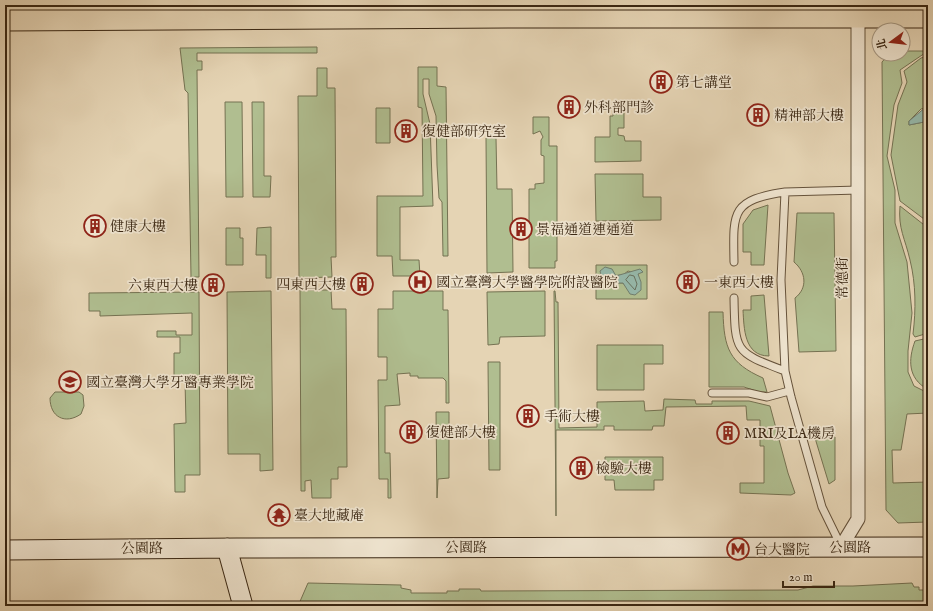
<svg xmlns="http://www.w3.org/2000/svg" width="933" height="611" font-family="'IM FELL English','Noto Serif TC',serif">
  <style>
    .green { fill: #b0be90; stroke: #757252; fill-rule: evenodd }
    .water { fill: #96b8aa; stroke: #717e6e }
    .lines { fill: none; stroke-linecap: round; stroke-linejoin: round }
    .shore { stroke: #68705e; stroke-width: 1 }
    .lane-casing { stroke: #65523b; stroke-width: 9 }
    .street-casing { stroke: #65523b; stroke-width: 15 }
    .secondary-casing { stroke: #3a2713; stroke-width: 21 }
    .primary-casing { stroke: #3a2713; stroke-width: 23 }
    .lane { stroke: #eee3ce; stroke-width: 7 }
    .street { stroke: #eee3ce; stroke-width: 13 }
    .secondary { stroke: #eee3ce; stroke-width: 19 }
    .primary { stroke: #e5d4b4; stroke-width: 21 }
    .labels { text-anchor: middle; stroke-width: 3.5; stroke-linejoin: round; paint-order: stroke }
    .poi-label { font-size: 14px; fill: #3a2713; stroke: #eee3ce; text-anchor: start }
    .street-label { font-size: 14px; fill: #3a2713; stroke: #eee3ce }
  </style>
  <rect width="100%" height="100%" fill="#e5d4b4"/>
  <filter id="stains"><feTurbulence type="fractalNoise" baseFrequency=".005" numOctaves="4"/><feColorMatrix values="0 0 0 0 .2 0 0 0 0 .09 0 0 0 0 .02 0 0 0 .5 -.17"/></filter>
  <radialGradient id="worn" r=".72"><stop offset=".6" stop-color="#630" stop-opacity="0"/><stop offset="1" stop-color="#630" stop-opacity=".3"/></radialGradient>
  <path class="green" d="M317,47V53H197V61H202V70H197L199,277H191L188,93L185,90L180,48Z
    M903,51H928L900,70L902,83L894,105L887,156L895,190V223L907,262L912,313L908,351V372L914,386L928,393V413L907,414L901,450H892L893,483L928,482V522L898,523L886,510L882,62L889,54H903Z
    M928,56V107L921,109L909,121V125L924,122L928,124V222L900,201L891,155L898,105L907,82L904,71L921,58Z
    M418,67H437V86L446,87L448,256H443L442,202L439,198L437,165L436,116L429,94V79H423V94L430,124L433,206L400,207V260H419L420,276H393L392,256H377V196H423L422,108L418,107Z
    M317,68H327V88H335L336,257H331L332,277L299,278L298,96H317Z
    M225,102H242L243,197H226Z
    M252,102H264V176H271L270,197H253Z
    M376,108H390V143H376Z
    M613,111H624V128H618V135L624,136L625,141H641V161L595,162V137H610V116H613Z
    M533,117H549V146H557V261H555V268H529V189H535V184L544,183V156L541,155V140L543,137L540,131L533,134Z
    M486,138H496L497,189H512L513,272L487,273Z
    M595,174H643V197H661V220L596,221Z
    M768,205L764,265H751V252H743V224L753,210Z
    M900,206L928,228V333L915,337L913,334C916,310 916,284 910,260C905,238 898,229 900,206Z
    M797,213H834L836,351L799,352L795,298C808,288 806,272 794,262Z
    M271,227V278H266V255H256L257,228Z
    M226,228H240V238H243V265H226Z
    M596,265H647V299H596ZM628,271L638,274L639,280L629,290L623,283H616L610,286L603,284L602,276L623,275Z
    M300,290H331L332,309H346L347,467H338V479H331V498H312L311,480L305,481V491H301Z
    M271,291L273,470L260,471V454H228L227,292Z
    M393,291H443V310H448L449,403H446V381L443,378H418V376H410V373L397,374L400,405L385,406V453H390L391,498H388V479H379L378,380H387V357H378V309H393Z
    M545,291V336L500,337L499,344L488,345L487,292Z
    M554,291H555L556,302H558L559,428L597,427V402L644,401L645,411L663,410L664,399L695,400L696,404H712V401H749L770,406L788,473L795,493L791,495L740,493V483H764V446H760V420H747L746,406L666,407L664,426H653L652,430H614V426H604V430H556V516Z
    M199,292L200,475H185V492H175L174,424L186,423L185,381H174V353H180V337H157V331H176V335H192V313L100,316V311H89V293Z
    M764,295L769,356C744,356 744,328 743,310H751V296Z
    M709,312H723C724,348 729,363 763,378L767,392H759L744,387H709Z
    M928,338V389H927C908,378 908,360 915,341Z
    M597,345H663V364H644V390H597Z
    M488,362H500V470H489Z
    M55,392H79L83,395L84,406L81,414C65,425 50,417 50,398Z
    M436,412H449V478L438,479L437,498Z
    M835,437V480L829,484L815,438Z
    M605,457H663V480H654V490H615L614,480H605Z
    M308,583L401,585V588L411,590V593H447V591H459V589H480L481,591L798,590L813,586H853L912,583L914,587H919V590H928V606H298Z"/>
  <path class="water" d="M926,107H928V124L924,122L909,125V121Z
    M605,267L612,269L616,276L640,269L643,272L638,274L641,282V290L635,295L630,294L623,283H616L606,287L603,284L600,271Z"/>
  <g class="lines">
    <path class="shore" d="M630,275L634,276L637,284L635,290L626,280Z"/>
    <g class="lane-casing">
      <path id="lane" d="M734,262C733,212 731,200 785,192
        M734,298C735,353 735,352 785,371
        M712,393H749L767,397L789,391
        M841,546L822,507L791,397L785,371L781,280L785,192L859,190"/>
    </g>
    <g class="street-casing">
      <path id="street" d="M841,547L858,519V5"/>
    </g>
    <g class="secondary-casing">
      <path id="secondary" d="M227,548L243,606
        M5,550L237,548L928,547"/>
    </g>
    <g class="primary-casing">
      <path id="primary" d="M5,20L507,17H928"/>
    </g>
    <use href="#lane" class="lane"/>
    <use href="#street" class="street"/>
    <use href="#secondary" class="secondary"/>
    <use href="#primary" class="primary"/>
  </g>
  <defs>
    <g id="building-ring" transform="scale(1.15)"><circle r="9.5" fill="#eee3ce" stroke="#8f2418" stroke-width="1.5"/><path d="M-4-6H4V6H1V3H-1V6H-4ZM-2.5-4.3h1.7v1.8h-1.7ZM.8-4.3h1.7v1.8H.8ZM-2.5-1h1.7V.8h-1.7ZM.8-1h1.7V.8H.8Z" fill="#8f2418"/></g>
    <g id="hospital-ring" transform="scale(1.15)"><circle r="9.5" fill="#eee3ce" stroke="#8f2418" stroke-width="1.5"/><path d="M-5-5h3v3.5h4V-5h3V5h-3V1.5h-4V5h-3Z" fill="#8f2418"/></g>
    <g id="university-ring" transform="scale(1.15)"><circle r="9.5" fill="#eee3ce" stroke="#8f2418" stroke-width="1.5"/><path d="M0-5L7-2L0 1L-7-2ZM-4 1L0 2.5L4 1V4Q0 6-4 4Z" fill="#8f2418"/></g>
    <g id="temple-ring" transform="scale(1.15)"><circle r="9.5" fill="#eee3ce" stroke="#8f2418" stroke-width="1.5"/><path d="M0-6L5-2H3V0L6.5 2.5H4V6H1.5V3h-3V6H-4V2.5H-6.5L-3 0V-2H-5Z" fill="#8f2418"/></g>
    <g id="metro-ring" transform="scale(1.15)"><circle r="9.5" fill="#eee3ce" stroke="#8f2418" stroke-width="1.5"/><path d="M-5.5 5V-5H-3L0 0L3-5H5.5V5H3V-.5L0 4L-3-.5V5Z" fill="#8f2418"/></g>
  </defs>
  <g fill-rule="evenodd">
    <use href="#building-ring" x="661" y="82"/>
    <use href="#building-ring" x="569" y="107"/>
    <use href="#building-ring" x="758" y="115"/>
    <use href="#building-ring" x="406" y="131"/>
    <use href="#building-ring" x="95" y="226"/>
    <use href="#building-ring" x="521" y="229"/>
    <use href="#hospital-ring" x="420" y="282"/>
    <use href="#building-ring" x="688" y="282"/>
    <use href="#building-ring" x="362" y="284"/>
    <use href="#building-ring" x="213" y="285"/>
    <use href="#university-ring" x="70" y="382"/>
    <use href="#building-ring" x="528" y="416"/>
    <use href="#building-ring" x="411" y="432"/>
    <use href="#building-ring" x="728" y="433"/>
    <use href="#building-ring" x="581" y="468"/>
    <use href="#temple-ring" x="279" y="515"/>
    <use href="#metro-ring" x="738" y="549"/>
  </g>
  <g class="labels">
    <g class="poi-label">
      <text x="676" y="87">第七講堂</text>
      <text x="584" y="112">外科部門診</text>
      <text x="774" y="120">精神部大樓</text>
      <text x="422" y="136">復健部研究室</text>
      <text x="110" y="231">健康大樓</text>
      <text x="536" y="234">景福通道連通道</text>
      <text x="436" y="287">國立臺灣大學醫學院附設醫院</text>
      <text x="704" y="287">一東西大樓</text>
      <text x="346" y="289" text-anchor="end">四東西大樓</text>
      <text x="198" y="290" text-anchor="end">六東西大樓</text>
      <text x="86" y="387">國立臺灣大學牙醫專業學院</text>
      <text x="544" y="421">手術大樓</text>
      <text x="426" y="437">復健部大樓</text>
      <text x="744" y="438">MRI及LA機房</text>
      <text x="596" y="473">檢驗大樓</text>
      <text x="294" y="520">臺大地藏庵</text>
      <text x="754" y="554">台大醫院</text>
    </g>
    <g class="street-label">
      <text transform="translate(842 278) rotate(-90)" y="5">常德街</text>
      <text x="466" y="552">公園路</text>
      <text x="850" y="552">公園路</text>
      <text transform="translate(142 548) rotate(-1)" y="5">公園路</text>
    </g>
  </g>
  <rect width="933" height="611" fill="none" stroke="#e5d4b4" stroke-width="20"/>
  <rect x="6" y="6" width="921" height="599" fill="none" stroke="#3a2713" stroke-width="2"/>
  <rect x="10" y="10" width="913" height="591" fill="none" stroke="#3a2713"/>
  <g transform="translate(891 42) rotate(255)"><circle r="19" fill="#eee3ce" stroke="#a69883"/>
  <path d="M0-3L7 15L0 10L-7 15Z" fill="#8f2418"/>
  <text y="-6" font-size="11" font-weight="bold" text-anchor="middle" fill="#3a2713">北</text>
  </g>
  <path d="M783 581v6h51v-6" fill="none" stroke="#3a2713" stroke-width="2"/>
  <text x="789" y="581" font-size="12" fill="#3a2713" stroke="#eee3ce" stroke-width="3" paint-order="stroke">20 m</text>
  <rect width="100%" height="100%" filter="url(#stains)"/>
  <rect width="100%" height="100%" fill="url(#worn)"/>
</svg>
